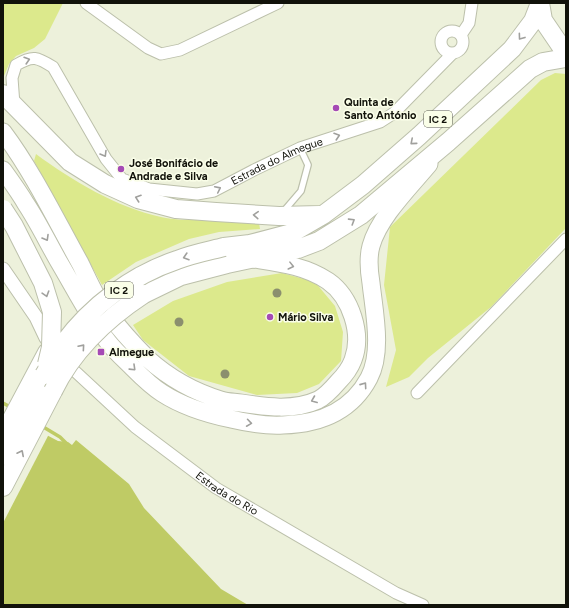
<svg xmlns="http://www.w3.org/2000/svg" width="569" height="608" font-family="Figtree,sans-serif">
  <style>
    .green { fill: #dce98c }
    .water { fill: #bfcb65 }
    .pier { fill: #edf1db }
    .lines { fill: none; stroke-linecap: round; stroke-linejoin: round }
    .stream { stroke: #bfcb65; stroke-width: 3.5 }
    .service-casing { stroke: #bcc0ab; stroke-width: 8 }
    .minor-casing { stroke: #bcc0ab; stroke-width: 13 }
    .tertiary-casing { stroke: #bcc0ab; stroke-width: 15 }
    .primary-casing { stroke: #bcc0ab; stroke-width: 19 }
    .trunk-casing { stroke: #bcc0ab; stroke-width: 20 }
    .service { stroke: #fff; stroke-width: 5.5 }
    .minor { stroke: #fff; stroke-width: 11 }
    .tertiary { stroke: #fff; stroke-width: 13 }
    .primary { stroke: #fff; stroke-width: 17 }
    .trunk { stroke: #fff; stroke-width: 18 }
    .trunk-bridge-casing { stroke: #bcc0ab; stroke-width: 20; stroke-linecap: butt }
    .trunk-bridge { stroke: #fff; stroke-width: 18 }
    .tree { fill: #8b8f6e }
    .oneway { stroke: #a0a09d }
    .poi-dot { fill: #a54ab5; stroke: #fafee8; stroke-width: 1.5 }
    .labels { text-anchor: middle; stroke-width: 3; stroke-linejoin: round; paint-order: stroke }
    .shield { fill: #fafee8; stroke: #57594d; stroke-width: 1 }
    .shield-label { font-size: 10px; font-weight: bold; fill: #11120a }
    .poi-label { font-size: 11px; font-weight: bold; fill: #11120a; stroke: #fafee8; text-anchor: start }
    .street-label { font-size: 11px; fill: #11120a; stroke: #fafee8 }
  </style>
  <rect width="100%" height="100%" fill="#edf1db"/>
  <path class="green" d="M3,3H63L45,39L34,48L16,56L9,64L4,76L3,74Z
    M555,73L566,74V228L491,307L428,358L409,377L386,387L396,350L384,285L390,227L541,80Z
    M36,154C71,180 118,208 161,217C174,220 188,220 201,220C221,221 240,222 259,223L260,229L219,232L189,239L136,262L102,285L34,161Z
    M282,273L315,282L335,306L343,332L341,361L319,384L297,393L257,395L189,376L143,340L133,325L173,301L227,282Z"/>
  <path class="water" d="M3,412L58,441L68,442L72,445L76,440L129,484L144,508L221,589L248,605H3Z"/>
  <path class="pier" d="M4,410L49,434L3,523V411Z"/>
  <g class="lines">
    <path class="stream" d="M3,403L12,408
      M40,425L60,437L69,446"/>
    <g class="service-casing">
      <path id="service" d="M283,212L301,191L308,165L300,148"/>
    </g>
    <g class="minor-casing">
      <g id="minor">
        <path d="M86,3L148,48L161,54L180,50L278,3"/>
        <circle cx="452" cy="42" r="11"/>
        <path d="M461,35L469,23L472,3"/>
        <path id="s1" d="M14,105L12,78L16,65C33,55 37,57 53,67L106,159L122,179L149,189L197,194L214,191L254,170L300,148L380,122L394,113L452,54"/>
        <path id="s2" d="M65,362L135,427L216,488L396,593L423,605"/>
        <path d="M417,393L566,239"/>
      </g>
    </g>
    <g class="tertiary-casing">
      <path id="tertiary" d="M3,269L36,317L46,338
        M3,430L45,351"/>
    </g>
    <g class="primary-casing">
      <path id="primary" d="M3,132C33,172 56,220 80,263C88,279 95,297 106,311C118,327 134,345 148,359C168,377 195,392 221,400C227,402 235,402 241,403C266,407 294,411 318,400C326,396 332,389 338,382C344,376 350,368 353,360C363,334 351,297 328,281C306,266 280,263 254,259
        M3,170C11,181 19,192 26,204C38,222 48,243 59,262C75,289 89,317 108,342C115,351 125,360 133,368C142,377 151,386 162,393C182,406 207,414 231,419C248,423 265,426 283,425C319,424 351,412 369,378C383,352 374,311 371,283C369,271 368,257 371,246C379,217 410,187 429,164"/>
    </g>
    <g class="trunk-casing">
      <path id="trunk" d="M540,3L543,20L562,48L566,50
        M3,94L70,162L105,184L138,199L176,209L216,212L279,216L320,215
        M224,247L250,244L292,233L323,215L363,185L419,136L512,49L533,21L540,3
        M144,294L181,276L227,264L298,249L319,241L361,215L448,142L530,69L543,62L566,58
        M3,456L44,375
        M3,487L53,391"/>
    </g>
    <use href="#service" class="service"/>
    <use href="#minor" class="minor"/>
    <use href="#tertiary" class="tertiary"/>
    <use href="#primary" class="primary"/>
    <use href="#trunk" class="trunk"/>
    <g class="trunk-bridge-casing">
      <path id="trunk-bridge" d="M3,209L14,226L43,283L52,312L51,347L47,364
        M44,375C50,365 56,354 63,344C91,306 132,275 177,260C192,254 208,251 224,247
        M53,391C73,350 106,319 144,294"/>
    </g>
    <use href="#trunk-bridge" class="trunk-bridge"/>
  </g>
  <g class="tree">
    <circle cx="277" cy="293" r="4.5"/>
    <circle cx="179" cy="322" r="4.5"/>
    <circle cx="225" cy="374" r="4.5"/>
  </g>
  <defs><path id="oneway-chevron" d="M-2-3.5L2.5 0L-2 3.5" fill="none" stroke-width="1.6" stroke-linecap="round" stroke-linejoin="round"/></defs>
  <g class="oneway">
    <use href="#oneway-chevron" transform="translate(521 37) rotate(126)"/>
    <use href="#oneway-chevron" transform="translate(27 60) rotate(-17)"/>
    <use href="#oneway-chevron" transform="translate(337 136) rotate(-18)"/>
    <use href="#oneway-chevron" transform="translate(413 142) rotate(139)"/>
    <use href="#oneway-chevron" transform="translate(104 154) rotate(59)"/>
    <use href="#oneway-chevron" transform="translate(218 189) rotate(-26)"/>
    <use href="#oneway-chevron" transform="translate(138 198) rotate(-161)"/>
    <use href="#oneway-chevron" transform="translate(256 215) rotate(-176)"/>
    <use href="#oneway-chevron" transform="translate(352 221) rotate(-32)"/>
    <use href="#oneway-chevron" transform="translate(46 238) rotate(60)"/>
    <use href="#oneway-chevron" transform="translate(186 257) rotate(163)"/>
    <use href="#oneway-chevron" transform="translate(291 266) rotate(14)"/>
    <use href="#oneway-chevron" transform="translate(46 294) rotate(73)"/>
    <use href="#oneway-chevron" transform="translate(82 347) rotate(-49)"/>
    <use href="#oneway-chevron" transform="translate(133 368) rotate(44)"/>
    <use href="#oneway-chevron" transform="translate(364 385) rotate(-55)"/>
    <use href="#oneway-chevron" transform="translate(314 400) rotate(158)"/>
    <use href="#oneway-chevron" transform="translate(249 423) rotate(8)"/>
    <use href="#oneway-chevron" transform="translate(21 453) rotate(-63)"/>
  </g>
  <g class="poi-dot">
    <circle cx="336" cy="108" r="4"/>
    <circle cx="121" cy="169" r="4"/>
    <circle cx="270" cy="317" r="4"/>
    <rect x="97" y="348" width="8" height="8" rx="2"/>
  </g>
  <g class="labels">
    <g class="shield">
      <rect x="424" y="111" width="28" height="16" rx="3"/>
      <rect x="105" y="282" width="28" height="16" rx="3"/>
    </g>
    <g class="shield-label">
      <text x="438" y="123">IC 2</text>
      <text x="119" y="294">IC 2</text>
    </g>
    <g class="poi-label">
      <text x="344" y="106">Quinta de<tspan x="344" dy="13">Santo António</tspan></text>
      <text x="129" y="167">José Bonifácio de<tspan x="129" dy="13">Andrade e Silva</tspan></text>
      <text x="278" y="321">Mário Silva</text>
      <text x="109" y="356">Almegue</text>
    </g>
    <g class="street-label">
      <text dy="4" stroke="none"><textPath href="#s1" startOffset="377">Estrada do Almegue</textPath></text>
      <text dy="4" stroke="none"><textPath href="#s2" startOffset="209">Estrada do Rio</textPath></text>
    </g>
  </g>
  <rect width="569" height="608" fill="none" stroke="#11120a" stroke-width="8"/>
</svg>
